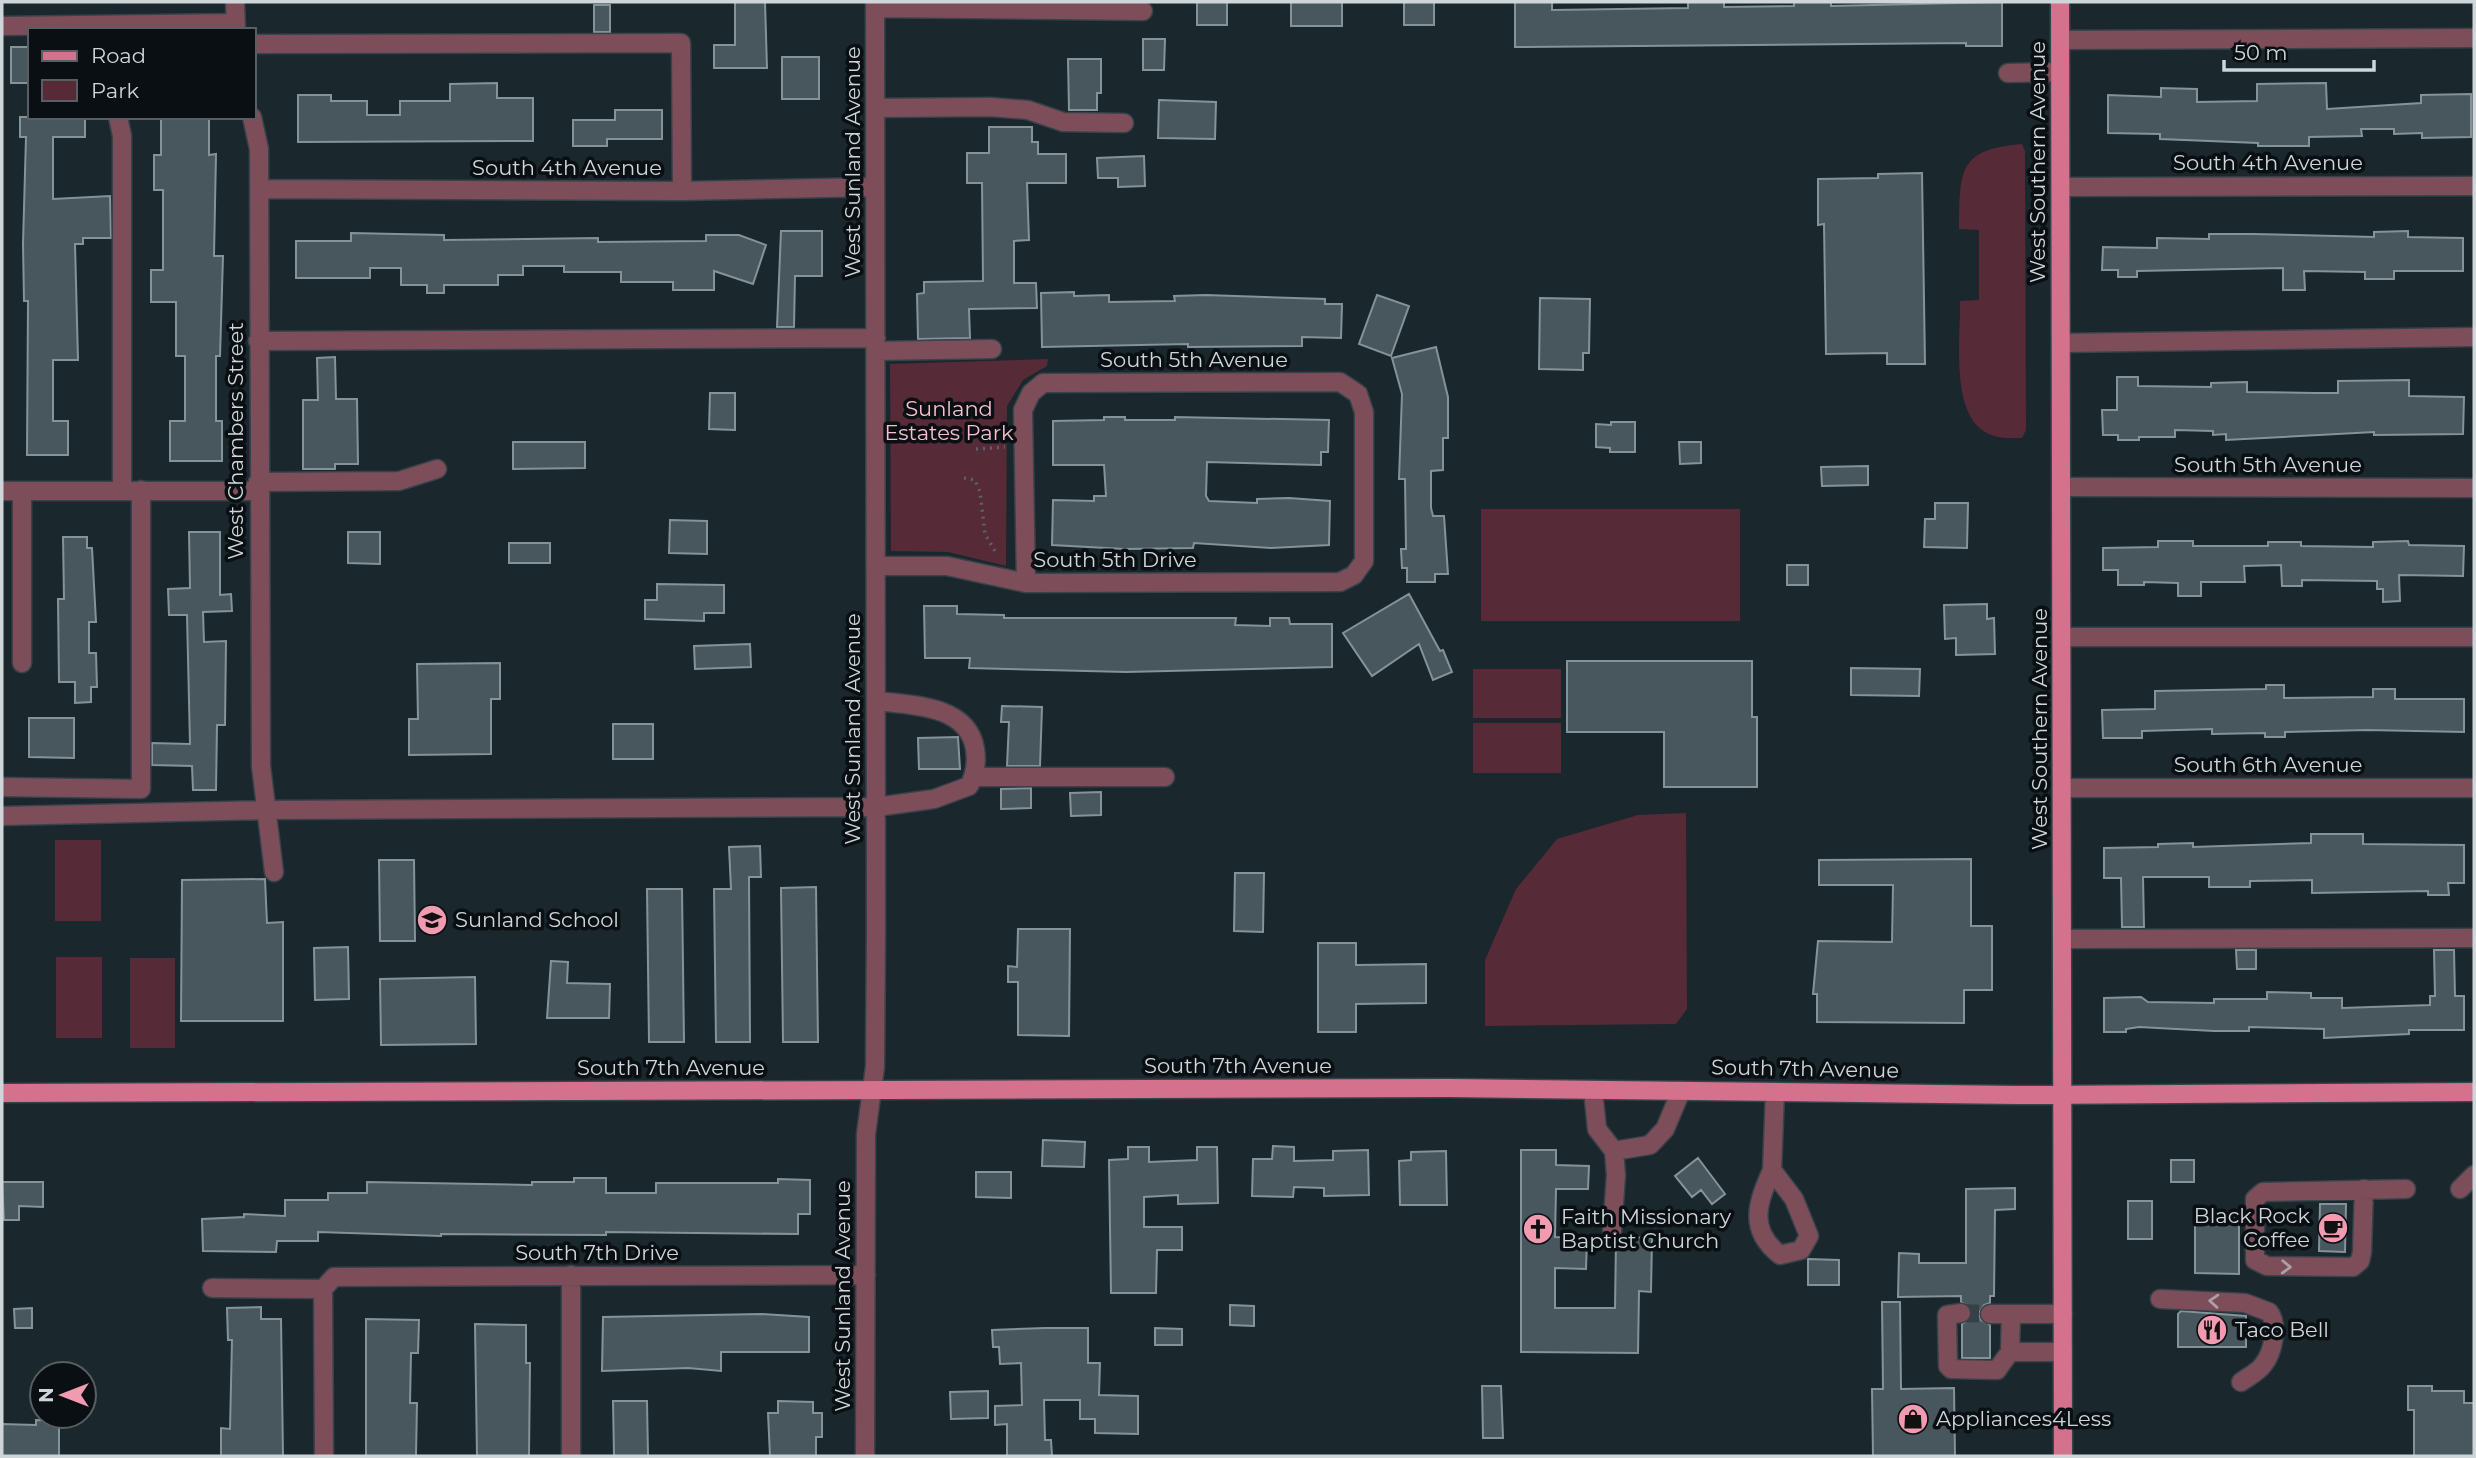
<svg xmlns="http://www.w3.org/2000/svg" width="2476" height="1458" font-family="Montserrat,sans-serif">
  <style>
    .green { fill: #562a36 }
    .building { fill: #48575d; stroke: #84939a; stroke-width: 2 }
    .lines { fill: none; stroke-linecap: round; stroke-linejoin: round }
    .minor-tunnel { stroke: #354147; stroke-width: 18; stroke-dasharray: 18 9; stroke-linecap: butt }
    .minor-casing { stroke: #374349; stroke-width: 21 }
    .major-casing { stroke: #374349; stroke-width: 21 }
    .path { stroke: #586469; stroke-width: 3.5; stroke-dasharray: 2 5; stroke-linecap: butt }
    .minor { stroke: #7d4d59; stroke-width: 18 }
    .major { stroke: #d4718c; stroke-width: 18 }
    .oneway { stroke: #ae9fa6 }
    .labels { text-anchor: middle; stroke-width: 7; stroke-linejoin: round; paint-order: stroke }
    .street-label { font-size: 21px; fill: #ced6da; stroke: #090f12 }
    .park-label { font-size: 21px; fill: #fbbfcc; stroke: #090f12 }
    .poi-label { font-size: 21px; fill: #ced6da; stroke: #090f12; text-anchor: start }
  </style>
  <rect width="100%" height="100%" fill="#1a272d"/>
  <path class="green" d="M2022,144L2025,151L2026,430L2022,438C2013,438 2003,439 1994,436C1948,423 1961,338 1960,301L1979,300V230L1959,229C1960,172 1957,149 2022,144Z
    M1048,359L1047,366L1023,380L1007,406L1006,566L948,552L891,551L890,364Z
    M1481,509H1740V621H1481Z
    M1473,669H1561V718H1473Z
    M1473,723H1561V773H1473Z
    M1686,813L1687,1009L1676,1024L1485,1026V960L1516,889L1557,839L1638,815Z
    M55,840H101V921H55Z
    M56,957H102V1038H56Z
    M130,958H175V1048H130Z"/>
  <path class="building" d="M735,2H765L767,68H714V45H735Z
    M1197,2H1227V25H1197Z
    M1291,2H1342V26H1291Z
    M1404,2H1434V25H1404Z
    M1515,2H1552V10L1688,8V2H1724V7L1794,6V2H1831V6L2002,2V46H1966V43L1515,47Z
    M594,5H610V32H594Z
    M1143,39H1165L1164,70H1143Z
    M11,47H30V83H11Z
    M782,57H819V99H782Z
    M1068,59H1101V93H1097V110H1069Z
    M497,83V98H533V141L298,142V95H331V101H367V115H400V101H450V84Z
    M2326,83L2327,109L2421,103V95L2471,94V137L2422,138V133L2394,134V129H2361L2362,136L2309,137V146H2258V143L2160,139V134L2108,133V95L2161,97V88L2197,89V102L2257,101V84Z
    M1159,100L1216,102L1215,139L1158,138Z
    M615,110H662V139H607V146H573V120H615Z
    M20,117H85V137H53V199L110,196L111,238H83V244H75L78,360H53V421H68V455H27L28,301H24L23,244L26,137H20Z
    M161,117H209V155L216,154L214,256H223L220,356H216V421H222V461H170V421H185V356H176V302H151V270H163V190H154V155H161Z
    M989,127H1032V142H1038V154H1066V183H1027L1029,240L1014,241V283H1036L1037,308L969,309L970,338L918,339L917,294L924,293V282L983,281L982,183H967V153H989Z
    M1144,156L1145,186L1118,187V178H1098L1097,158Z
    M1922,173L1925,364H1887V353L1826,354L1824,224L1818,225V179L1878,178V174Z
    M781,231H822V276H795L794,327H777Z
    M2408,231V237L2463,238V271H2394V279H2365V272L2304,271L2305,290H2283V268L2137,271V277H2118V270H2102L2103,247L2157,248V238L2209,239V234H2253L2374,237V232Z
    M351,233L444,235V240L598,238V242L706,241V235H739L766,245L753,284L714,271V290H673V282H621V272H564V266H523V275H498V285H444V293H427V285H401V268H370V278H296V241H351Z
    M1074,292V296L1109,295V302L1175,301L1174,296L1206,295L1325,299V304H1342L1341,338L1302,337V346L1188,347V344L1042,347L1041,293Z
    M1377,295L1409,306L1391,356L1359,344Z
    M1540,298L1590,299L1589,353H1583V370L1539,369Z
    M1436,347L1448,397V438H1443V470L1431,471V508L1433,516H1444L1448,574H1435V582H1407V568H1402L1401,549H1406L1405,479H1399L1402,394L1392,358Z
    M335,357L336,399H357L358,464H335V469H303V400H318L317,358Z
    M2117,377H2138V386L2211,387V383L2247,382V392L2315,393H2338V381L2409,380V396L2464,397L2463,434L2374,435V432L2226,440V434L2213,435V431L2175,430V437H2139V440H2118V435H2103L2102,410H2117Z
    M710,393H735V430L709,429Z
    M1104,417H1125V420H1175V417L1329,420L1328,452H1321V465L1207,462L1206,496L1209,501L1257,503V499L1289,498L1330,501L1329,545L1271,548L1194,543L1193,548L1125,549L1052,545L1053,500L1094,501V496H1106L1104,465H1053V421L1104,420Z
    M1611,422H1635V452H1610V448L1596,447V424L1611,425Z
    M513,442H585V468L513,469Z
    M1679,442H1701V463L1680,464Z
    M1868,466V485L1822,486L1821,467Z
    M1935,503H1968L1967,548L1924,547L1925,519H1935Z
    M670,520L707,521V554L669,553Z
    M189,532H220V595L231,594L232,611L203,612L204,642L226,641L225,725H217L216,790H193L192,766L152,765V743L190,744L187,615H169L168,589L190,588Z
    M348,532H380V564L348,563Z
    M63,537H87V548H92L96,622H89V653H96L97,687H91V702L75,703V682H59L58,599H64Z
    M2158,541H2193V546H2268V542H2301V546L2373,547V542L2408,541L2409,545L2464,546L2463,576L2399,575L2400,601L2383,602V589H2377V581L2302,580V586H2282L2281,565L2244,566L2245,582H2201V596H2178V583L2144,582V585H2118V570H2103V548L2158,547Z
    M509,543H550V563H509Z
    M1787,565H1808V585H1787Z
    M657,584L724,585V613H704V621L645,619V600H657Z
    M1409,594L1440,651L1443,650L1452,672L1433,680L1419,644L1372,676L1343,633Z
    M1987,604V619L1994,618L1995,654L1956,655V638L1945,639L1944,605Z
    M924,606H957V614L1004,615V618H1236L1235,625L1270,626V618H1289L1290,624H1332V667L1126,672L969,668L970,658H925Z
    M750,644L751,667L695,669L694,646Z
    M1567,661H1752V717H1757V787H1664V732H1567Z
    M500,663V699H491V754L409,755V719H418L417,664Z
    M1851,668L1920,669L1919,696L1851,695Z
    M2266,685H2284V698L2373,697V689H2395V699H2464V732L2367,730L2285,732V737H2265V733L2212,734V729L2142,731V738H2103L2102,710L2155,709V691L2266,689Z
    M1002,706L1042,707L1040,766H1007L1009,722H1001Z
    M29,718H74V758L29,757Z
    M613,724H653V759H613Z
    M958,737L960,769H919L918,738Z
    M1031,788V808L1001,809V789Z
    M1101,792V815L1071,816L1070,793Z
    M2311,834H2363V844L2464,845V883H2448L2449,895H2428V891L2312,893V880L2250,881V887H2209V877H2143L2144,927H2122L2121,878H2104V848L2158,847V844L2193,843V847L2311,843Z
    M760,846L761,877H749L750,1042H716L714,889H731L729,847Z
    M1971,859V926H1992V990H1964V1023L1817,1022V994H1813L1818,941L1892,942L1893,885H1819V860Z
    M379,860H414L415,941H380Z
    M1235,873H1264L1263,932L1234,931Z
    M265,879L267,923L283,922V1021H181L182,880Z
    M816,887L818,1042H783L781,888Z
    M647,889H682L684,1042H649Z
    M1018,929H1070L1069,1036L1018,1035V982H1008V966L1017,967Z
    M1318,943H1356V965L1426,964V1003L1356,1004V1032H1318Z
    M348,947L349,999L315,1000L314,948Z
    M2236,950H2256V969H2237Z
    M2434,950H2454L2455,996H2464V1030H2409V1034L2324,1038V1029L2249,1027V1031H2214L2139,1027L2126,1029V1032H2104V998L2141,997L2148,1002L2214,1003V999H2267V992L2311,993V998H2342V1008L2430,1005V996H2435Z
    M551,961L568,962L567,983L610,984L609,1018H547Z
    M475,977L476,1044L381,1045L380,979Z
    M1043,1140L1085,1142L1084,1167L1042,1166Z
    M1273,1146L1294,1147V1161L1333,1160V1151L1368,1150L1369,1195L1324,1196V1188L1294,1187L1293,1197L1252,1196L1253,1159H1272Z
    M1128,1147H1149V1162L1197,1160V1147H1217L1218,1203L1178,1204V1195L1144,1197V1227H1182V1250H1157L1156,1293H1111L1109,1160L1128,1159Z
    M1521,1150H1556V1165L1589,1166L1588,1189H1556L1555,1237L1587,1238L1586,1269L1555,1268V1308H1615L1616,1241L1622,1237L1652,1238L1651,1292L1639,1291L1638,1353L1521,1352Z
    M1446,1151L1447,1205H1400L1399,1161L1411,1160V1152Z
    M1698,1158L1725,1194L1712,1204L1701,1190L1692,1197L1675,1176Z
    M2171,1160H2194V1182H2171Z
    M976,1172H1011V1198L976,1197Z
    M574,1178H606V1193H656V1183H778V1179L810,1180V1214H798V1234L606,1232V1235L441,1234V1236L318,1232V1241H277L276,1252L203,1251L202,1219L244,1217V1214L285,1216V1200H328V1193H367V1182L532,1185V1182H574Z
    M2,1182H43V1207L19,1206V1220H4Z
    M2015,1188V1209L1995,1210L1994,1296H1990V1303L1984,1305L1979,1313L1981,1320L1990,1325V1358H1962V1324L1971,1318L1970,1307L1961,1302V1296L1898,1297L1899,1253L1919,1254V1263H1966V1189Z
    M2128,1201H2152V1239H2128Z
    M2320,1204H2346L2345,1252L2319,1251Z
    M2195,1212H2239V1274L2195,1273Z
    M1808,1259L1839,1260V1285H1808Z
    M1882,1302H1900L1901,1389L1954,1388L1955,1456H1873L1872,1389H1883Z
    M1230,1305L1254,1306V1326L1230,1325Z
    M261,1307V1319H281L283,1456H221V1428L230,1429L232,1340H228L227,1308Z
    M32,1308V1328H15L14,1309Z
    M2181,1311L2246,1316V1347H2178V1314Z
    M762,1314L809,1317V1352H721V1371L688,1368L602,1371L603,1317Z
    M366,1319L419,1320L418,1353H411L410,1403H417L416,1456H366Z
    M475,1324L526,1325V1363H530L529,1456H477Z
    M1045,1328H1088V1363H1100L1099,1395L1138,1396V1434L1095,1433V1419H1080V1400H1044L1045,1440H1051L1052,1456H1007V1424L995,1425V1406L1022,1405L1021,1363L1000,1364L999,1347H993L992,1330Z
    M1155,1328L1182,1329V1345H1155Z
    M1482,1386H1501L1503,1438H1483Z
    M2408,1386H2432V1391H2464V1403H2474V1456H2414V1410H2408Z
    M988,1391V1418L951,1419L950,1392Z
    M613,1401H647L648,1456H614Z
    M778,1401L813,1402V1413H822V1437H816V1456H770L768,1413H778Z
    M36,1420L59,1421V1456H2V1424L36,1425Z"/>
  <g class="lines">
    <path class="minor-tunnel" d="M1961,1313L1990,1314"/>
    <g class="minor-casing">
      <path id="minor" d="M235,2L236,30
        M875,8L1143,11
        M2,26L235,23
        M2060,40L2474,38
        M254,44L681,43L682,191
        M2008,73L2060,72
        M875,108L990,107L1028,110L1063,122L1124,123
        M118,117L122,136V490
        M252,117L259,149L261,766L274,872
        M2061,187L2474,186
        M259,189L682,191L875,187
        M258,341L876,338
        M2062,343L2474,337
        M876,351L992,349
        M258,482L399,481L437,469
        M2062,487L2474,488
        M2,491H258
        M22,491V663
        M876,566H947L1026,583L1340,582L1354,575L1364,561V412L1358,394L1340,382L1043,383L1031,393L1023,410L1026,583
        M2062,637H2474
        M974,777H1165
        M2,787L141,789V490
        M2062,788H2474
        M2,816L268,810L876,807L934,799L969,786C975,775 977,762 975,749C968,705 912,705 876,701
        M2063,939L2474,938
        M1593,1090L1597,1129L1614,1151L1616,1175L1612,1231
        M1614,1151L1650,1145L1665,1129L1681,1091
        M1772,1170C1758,1202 1747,1229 1780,1255L1801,1250L1809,1236L1794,1199L1772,1170L1775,1092
        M2364,1189L2362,1252L2360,1261L2353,1267L2267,1266L2255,1260V1199L2263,1192L2406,1189
        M2460,1189L2474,1175
        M571,1275V1456
        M212,1288L323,1289
        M2160,1299L2245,1303L2269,1312C2279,1325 2273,1353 2263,1365C2258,1372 2248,1377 2241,1382
        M1961,1313L1947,1315L1948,1366L1951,1369L1997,1370L2010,1352H2063
        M1990,1314H2063
        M2010,1352L2011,1314
        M324,1456L323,1289L334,1277L866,1275
        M865,1456L866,1134L875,1067L876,931L875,2"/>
    </g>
    <g class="major-casing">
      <path id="major" d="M2060,2L2063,1456
        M2,1093L1450,1088L2018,1095L2474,1092"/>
    </g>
    <path class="path" d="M976,449L1005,447
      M964,478L975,480L980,492L985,534L995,551"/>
    <use href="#minor" class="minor"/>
    <use href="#major" class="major"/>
  </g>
  <defs><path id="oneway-chevron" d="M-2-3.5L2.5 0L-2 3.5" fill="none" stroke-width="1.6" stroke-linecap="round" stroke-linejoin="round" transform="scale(1.75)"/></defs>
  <g class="oneway">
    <use href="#oneway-chevron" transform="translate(2286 1267) rotate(2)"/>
    <use href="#oneway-chevron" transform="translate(2214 1301) rotate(-176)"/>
  </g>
  <defs>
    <g id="school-disc" transform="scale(1.575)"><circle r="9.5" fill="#f29aaf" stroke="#090f12"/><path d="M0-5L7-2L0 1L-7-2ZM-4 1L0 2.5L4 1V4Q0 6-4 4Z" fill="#111"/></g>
    <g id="cafe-disc" transform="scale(1.575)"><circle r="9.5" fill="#f29aaf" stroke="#090f12"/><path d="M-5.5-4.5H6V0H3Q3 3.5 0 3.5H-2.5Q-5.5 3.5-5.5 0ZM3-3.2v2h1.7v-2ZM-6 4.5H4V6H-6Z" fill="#111"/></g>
    <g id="church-disc" transform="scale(1.575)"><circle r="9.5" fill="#f29aaf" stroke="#090f12"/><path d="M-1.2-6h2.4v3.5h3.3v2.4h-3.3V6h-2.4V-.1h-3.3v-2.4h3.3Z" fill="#111"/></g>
    <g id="restaurant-disc" transform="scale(1.575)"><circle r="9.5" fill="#f29aaf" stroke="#090f12"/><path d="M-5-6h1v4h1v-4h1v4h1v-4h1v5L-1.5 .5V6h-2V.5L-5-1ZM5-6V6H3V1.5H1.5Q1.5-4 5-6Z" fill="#111"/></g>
    <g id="shop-disc" transform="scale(1.575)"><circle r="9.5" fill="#f29aaf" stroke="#090f12"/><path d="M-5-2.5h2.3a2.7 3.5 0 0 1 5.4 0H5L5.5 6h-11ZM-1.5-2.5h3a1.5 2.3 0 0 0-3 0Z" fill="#111"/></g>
  </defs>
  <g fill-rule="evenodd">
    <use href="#school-disc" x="432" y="920"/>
    <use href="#cafe-disc" x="2333" y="1228"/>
    <use href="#church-disc" x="1538" y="1229"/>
    <use href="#restaurant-disc" x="2212" y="1330"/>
    <use href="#shop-disc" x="1913" y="1419"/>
  </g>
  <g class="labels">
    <g class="street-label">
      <text transform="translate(853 162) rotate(-90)" y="7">West Sunland Avenue</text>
      <text transform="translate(2038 162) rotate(-90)" y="7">West Southern Avenue</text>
      <text x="2268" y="170">South 4th Avenue</text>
      <text x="567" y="175">South 4th Avenue</text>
      <text x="1194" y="367">South 5th Avenue</text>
      <text transform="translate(236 441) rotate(-90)" y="7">West Chambers Street</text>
      <text x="2268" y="472">South 5th Avenue</text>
      <text x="1115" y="567">South 5th Drive</text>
      <text transform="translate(853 729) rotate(-90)" y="7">West Sunland Avenue</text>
      <text transform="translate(2040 729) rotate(-90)" y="7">West Southern Avenue</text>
      <text x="2268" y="772">South 6th Avenue</text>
      <text x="1238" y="1073">South 7th Avenue</text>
      <text x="671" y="1075">South 7th Avenue</text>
      <text transform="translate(1805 1069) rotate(1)" y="7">South 7th Avenue</text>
      <text x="597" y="1260">South 7th Drive</text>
      <text transform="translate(843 1296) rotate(-90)" y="7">West Sunland Avenue</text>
    </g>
    <g class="park-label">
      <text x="949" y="416">Sunland<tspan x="949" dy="24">Estates Park</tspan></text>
    </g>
    <g class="poi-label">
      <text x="455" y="927">Sunland School</text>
      <text x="2310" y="1223" text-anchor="end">Black Rock<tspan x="2310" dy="24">Coffee</tspan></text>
      <text x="1561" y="1224">Faith Missionary<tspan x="1561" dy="24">Baptist Church</tspan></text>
      <text x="2235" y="1337">Taco Bell</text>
      <text x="1936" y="1426">Appliances4Less</text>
    </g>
  </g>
  <rect width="2476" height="1458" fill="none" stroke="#ced6da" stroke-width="7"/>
  <rect x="28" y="28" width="228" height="91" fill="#090f12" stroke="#585f62" stroke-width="2"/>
  <rect x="42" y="51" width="35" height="10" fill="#d4718c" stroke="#585f62" stroke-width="2"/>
  <text x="91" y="63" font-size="21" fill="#ced6da">Road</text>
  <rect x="42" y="80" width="35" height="21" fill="#562a36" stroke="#585f62" stroke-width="2"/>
  <text x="91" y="98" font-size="21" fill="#ced6da">Park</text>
  <g transform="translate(63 1395) rotate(270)"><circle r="33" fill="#090f12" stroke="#585f62" stroke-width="2"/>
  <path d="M0-5L12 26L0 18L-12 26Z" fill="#f29aaf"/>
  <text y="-10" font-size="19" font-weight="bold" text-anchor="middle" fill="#ced6da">N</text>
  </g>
  <path d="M2224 60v10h150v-10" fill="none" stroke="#ced6da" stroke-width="3.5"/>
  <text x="2234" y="60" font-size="21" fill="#ced6da" stroke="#090f12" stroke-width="5" paint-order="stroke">50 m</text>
</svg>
